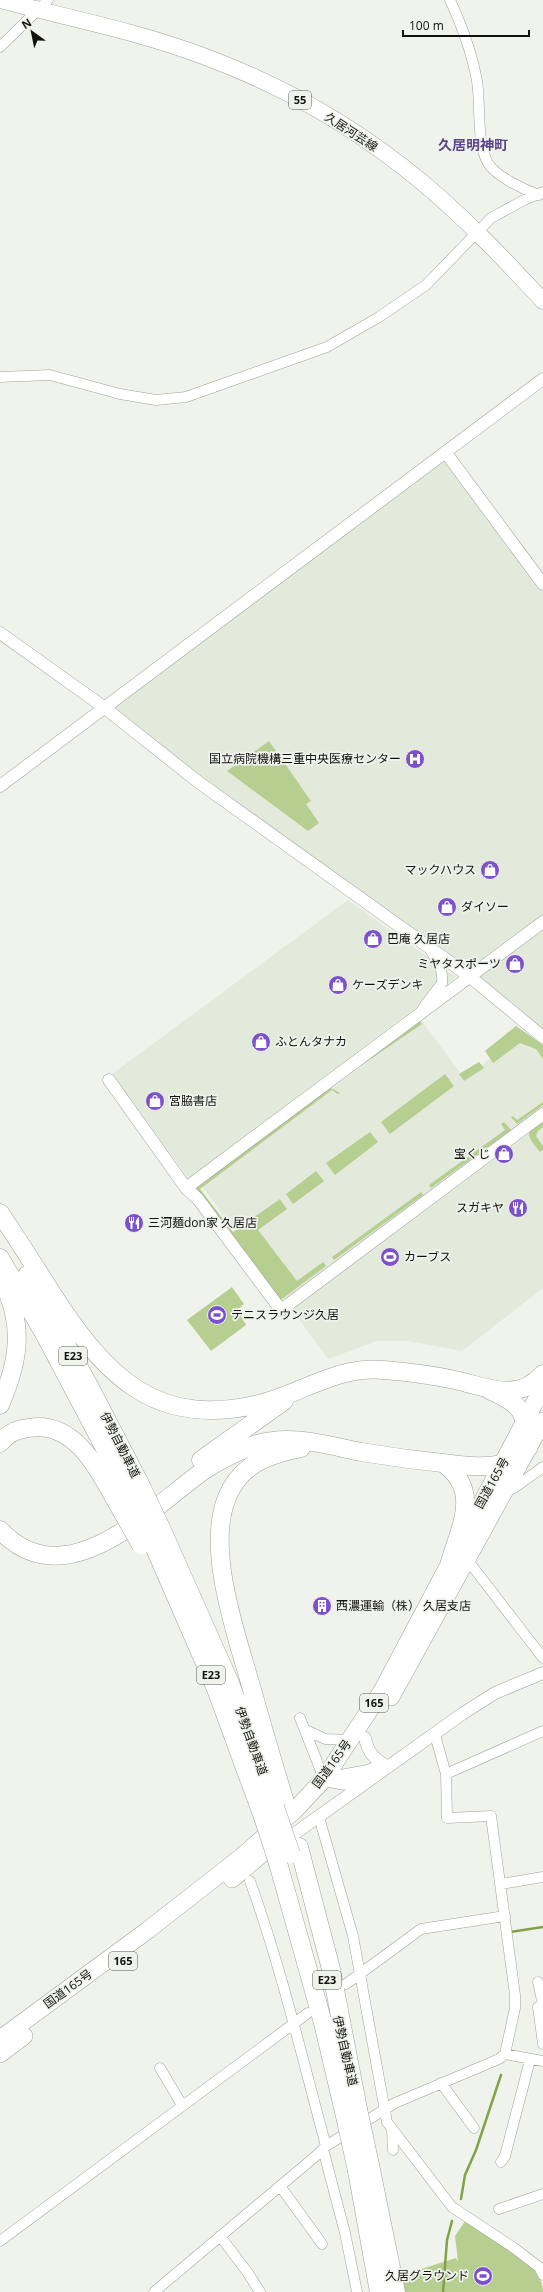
<svg xmlns="http://www.w3.org/2000/svg" width="543" height="2292" font-family="'Open Sans','Noto Sans JP',sans-serif">
  <style>
    .built { fill: #e3e9db }
    .green { fill: #b7ce91 }
    .lines { fill: none; stroke-linecap: round; stroke-linejoin: round }
    .stream { stroke: #83a148; stroke-width: 2.5 }
    .minor-casing { stroke: #9fa19b; stroke-width: 11 }
    .tertiary-casing { stroke: #9fa19b; stroke-width: 13 }
    .primary-casing { stroke: #9fa19b; stroke-width: 17 }
    .trunk-casing { stroke: #9fa19b; stroke-width: 18 }
    .motorway-casing { stroke: #9fa19b; stroke-width: 19 }
    .minor { stroke: #fff; stroke-width: 10 }
    .tertiary { stroke: #fff; stroke-width: 12 }
    .primary { stroke: #fff; stroke-width: 16 }
    .trunk { stroke: #fff; stroke-width: 17 }
    .motorway { stroke: #fff; stroke-width: 18 }
    .motorway-bridge-casing { stroke: #9fa19b; stroke-width: 19; stroke-linecap: butt }
    .motorway-bridge { stroke: #fff; stroke-width: 18 }
    .labels { text-anchor: middle; stroke-width: 3.5; stroke-linejoin: round; paint-order: stroke }
    .shield { fill: #f0f3ec; stroke: #555652; stroke-width: 1 }
    .shield-label { font-size: 11px; font-weight: bold; fill: #121210 }
    .street-label { font-size: 12px; fill: #121210; stroke: #f0f3ec }
    .poi-label { font-size: 12px; fill: #121210; stroke: #f0f3ec; text-anchor: start }
    .quarter-label { font-size: 14px; font-weight: bold; fill: #5a4886; stroke: #f0f3ec }
  </style>
  <rect width="100%" height="100%" fill="#f0f3ec"/>
  <path class="built" d="M446,453L543,584V1037L105,708Z
    M348,900L456,977L189,1179L112,1074Z
    M422,1021L464,1078L523,1034L543,1055V1288L462,1351L408,1341H377L328,1359L202,1186Z"/>
  <path class="green" d="M269,741L311,801L306,804L319,823L308,831L227,771Z
    M418,1018L422,1024L353,1071L349,1068Z
    M516,1026L543,1045V1059L536,1049L520,1043L493,1063L485,1051Z
    M479,1062L484,1068L464,1081L459,1074Z
    M445,1074L454,1086L390,1134L381,1122Z
    M324,1087L327,1091L331,1088L340,1093L338,1094L332,1090L200,1189L233,1232L280,1199L287,1209L258,1230L297,1281L323,1262L326,1266L278,1302L191,1187Z
    M543,1102V1105L517,1124L511,1117L513,1116L517,1120Z
    M543,1121V1127L538,1131L536,1136L543,1146V1150L540,1152C535,1145 528,1140 529,1130Z
    M504,1122L511,1130L431,1188L429,1185L505,1130L501,1124Z
    M370,1132L378,1142L335,1175L326,1163Z
    M316,1171L324,1181L293,1204L286,1194Z
    M421,1192L423,1195L334,1260L332,1257Z
    M232,1287L244,1304L237,1310L246,1325L211,1351L187,1320Z
    M465,2221C489,2236 543,2261 543,2292H399L396,2277L456,2258L458,2262L455,2236Z"/>
  <g class="lines">
    <path class="stream" d="M510,1932L543,1927
      M461,2199L465,2175L476,2150L501,2075
      M443,2292L447,2240L452,2221"/>
    <g class="minor-casing">
      <path id="minor" d="M450,0C462,26 472,53 477,81C481,104 476,143 488,163C495,176 525,190 539,195
        M0,47L48,0
        M0,377L50,375L120,394L156,400L186,397L327,347L379,317L426,285L491,218L524,200L543,192
        M423,1008L442,983C444,970 436,959 429,948
        M504,1491L514,1488L543,1467
        M466,1558L543,1658
        M300,1718L324,1779
        M306,1730L325,1739L351,1740
        M446,1774L543,1731
        M319,1817L353,1936L387,2122L452,2207L514,2248L539,2267L543,2275
        M250,1881C281,1967 302,2057 326,2146
        M501,1884L543,1877
        M538,1982L543,2005
        M346,1984L421,1929L505,1916
        M543,2007H538L543,2044
        M505,2054L543,2061
        M160,2068L182,2105
        M441,2083L474,2128
        M392,2129L393,2150
        M323,2149L345,2233L357,2292
        M501,2162L505,2156L530,2060
        M280,2186L322,2244
        M499,2209L543,2194
        M220,2236L248,2273L260,2292
        M0,2241L308,2013
        M154,2292L317,2155L326,2146L395,2103L499,2059L505,2054L515,2008V1995L491,1816L447,1818L446,1774L435,1735"/>
    </g>
    <g class="tertiary-casing">
      <path id="tertiary" d="M446,453L543,584
        M0,633L105,708L197,781L469,976L543,1037
        M0,786L543,379
        M109,1080L186,1188L198,1199L281,1310L543,1114
        M186,1188L543,922
        M365,1738C368,1752 373,1758 385,1765
        M324,1779L368,1771L380,1766
        M327,1780C340,1784 350,1786 363,1780
        M280,1844L462,1714L495,1693L543,1673"/>
    </g>
    <g class="primary-casing">
      <path id="primary" d="M0,0C68,18 137,31 203,56C282,85 358,129 423,183C466,219 505,260 543,301"/>
    </g>
    <g class="trunk-casing">
      <path id="trunk" d="M391,1697L543,1421
        M232,1879L282,1837
        M0,2039L148,1930L240,1858L295,1810L324,1779L382,1691L543,1387
        M0,2054L24,2036"/>
    </g>
    <g class="motorway-casing">
      <path id="motorway" d="M0,1213C18,1240 36,1268 53,1295C107,1378 157,1430 263,1403C303,1392 341,1365 384,1370C408,1372 432,1375 455,1380C486,1387 518,1403 543,1374
        M0,1258L45,1335L128,1492
        M27,1275L88,1384L140,1484
        M0,1405C20,1359 24,1325 2,1279
        M0,1443C7,1434 18,1429 29,1428C73,1420 97,1467 115,1499
        M201,1460L284,1401
        M443,1463C481,1490 461,1525 450,1562
        M161,1528L230,1683L271,1795
        M0,1530C66,1600 150,1509 203,1471C219,1460 236,1452 254,1445C290,1433 326,1445 361,1452C391,1457 421,1461 451,1464C468,1466 485,1468 502,1464C511,1462 520,1453 528,1448C525,1412 524,1405 489,1390
        M150,1537L216,1689L263,1817
        M285,1802C273,1763 262,1725 251,1686C236,1633 202,1540 231,1489C246,1461 273,1454 301,1448
        M299,1847L331,1969L358,2109
        M278,1863L323,2023L345,2116
        M370,2165L396,2292
        M357,2171L379,2292"/>
    </g>
    <use href="#minor" class="minor"/>
    <use href="#tertiary" class="tertiary"/>
    <use href="#primary" class="primary"/>
    <use href="#trunk" class="trunk"/>
    <use href="#motorway" class="motorway"/>
    <g class="motorway-bridge-casing">
      <path id="motorway-bridge" d="M140,1484L161,1528
        M128,1492L150,1537
        M115,1499L141,1545
        M275,1807L291,1854
        M263,1817L278,1863
        M358,2109L370,2165
        M345,2116L357,2171"/>
    </g>
    <use href="#motorway-bridge" class="motorway-bridge"/>
  </g>
  <defs>
    <g id="hospital-disc" transform="scale(1)"><circle r="9.5" fill="#7b52cb" stroke="#f0f3ec"/><path d="M-5-5h3v3.5h4V-5h3V5h-3V1.5h-4V5h-3Z" fill="#fff"/></g>
    <g id="shop-disc" transform="scale(1)"><circle r="9.5" fill="#7b52cb" stroke="#f0f3ec"/><path d="M-5-2.5h2.3a2.7 3.5 0 0 1 5.4 0H5L5.5 6h-11ZM-1.5-2.5h3a1.5 2.3 0 0 0-3 0Z" fill="#fff"/></g>
    <g id="restaurant-disc" transform="scale(1)"><circle r="9.5" fill="#7b52cb" stroke="#f0f3ec"/><path d="M-5-6h1v4h1v-4h1v4h1v-4h1v5L-1.5 .5V6h-2V.5L-5-1ZM5-6V6H3V1.5H1.5Q1.5-4 5-6Z" fill="#fff"/></g>
    <g id="stadium-disc" transform="scale(1)"><circle r="9.5" fill="#7b52cb" stroke="#f0f3ec"/><path d="M0-5a6.5 5 0 1 0 0 10a6.5 5 0 1 0 0-10ZM-3.5-1.8h7v3.6h-7Z" fill="#fff"/></g>
    <g id="building-disc" transform="scale(1)"><circle r="9.5" fill="#7b52cb" stroke="#f0f3ec"/><path d="M-4-6H4V6H1V3H-1V6H-4ZM-2.5-4.3h1.7v1.8h-1.7ZM.8-4.3h1.7v1.8H.8ZM-2.5-1h1.7V.8h-1.7ZM.8-1h1.7V.8H.8Z" fill="#fff"/></g>
  </defs>
  <g fill-rule="evenodd">
    <use href="#hospital-disc" x="415" y="759"/>
    <use href="#shop-disc" x="490" y="870"/>
    <use href="#shop-disc" x="447" y="907"/>
    <use href="#shop-disc" x="373" y="939"/>
    <use href="#shop-disc" x="515" y="964"/>
    <use href="#shop-disc" x="338" y="985"/>
    <use href="#shop-disc" x="261" y="1042"/>
    <use href="#shop-disc" x="155" y="1101"/>
    <use href="#shop-disc" x="504" y="1154"/>
    <use href="#restaurant-disc" x="518" y="1208"/>
    <use href="#restaurant-disc" x="134" y="1223"/>
    <use href="#stadium-disc" x="390" y="1257"/>
    <use href="#stadium-disc" x="217" y="1315"/>
    <use href="#building-disc" x="322" y="1606"/>
    <use href="#stadium-disc" x="483" y="2276"/>
  </g>
  <g class="labels">
    <g class="shield">
      <rect x="289" y="91" width="22" height="18" rx="3"/>
      <rect x="59" y="1347" width="28" height="18" rx="3"/>
      <rect x="197" y="1666" width="28" height="18" rx="3"/>
      <rect x="360" y="1694" width="28" height="18" rx="3"/>
      <rect x="109" y="1952" width="28" height="18" rx="3"/>
      <rect x="313" y="1971" width="28" height="18" rx="3"/>
    </g>
    <g class="shield-label">
      <text x="300" y="104">55</text>
      <text x="73" y="1360">E23</text>
      <text x="211" y="1679">E23</text>
      <text x="374" y="1707">165</text>
      <text x="123" y="1965">165</text>
      <text x="327" y="1984">E23</text>
    </g>
    <g class="street-label">
      <text transform="translate(351 132) rotate(33)" y="4">久居河芸線</text>
      <text transform="translate(120 1445) rotate(63)" y="4">伊勢自動車道</text>
      <text transform="translate(492 1483) rotate(-61)" y="4">国道165号</text>
      <text transform="translate(251 1741) rotate(70)" y="4">伊勢自動車道</text>
      <text transform="translate(332 1764) rotate(-54)" y="4">国道165号</text>
      <text transform="translate(68 1989) rotate(-36)" y="4">国道165号</text>
      <text transform="translate(345 2051) rotate(77)" y="4">伊勢自動車道</text>
    </g>
    <g class="poi-label">
      <text x="401" y="763" text-anchor="end">国立病院機構三重中央医療センター</text>
      <text x="476" y="874" text-anchor="end">マックハウス</text>
      <text x="461" y="911">ダイソー</text>
      <text x="387" y="943">巴庵 久居店</text>
      <text x="501" y="968" text-anchor="end">ミヤタスポーツ</text>
      <text x="352" y="989">ケーズデンキ</text>
      <text x="275" y="1046">ふとんタナカ</text>
      <text x="169" y="1105">宮脇書店</text>
      <text x="490" y="1158" text-anchor="end">宝くじ</text>
      <text x="504" y="1212" text-anchor="end">スガキヤ</text>
      <text x="148" y="1227">三河麺don家 久居店</text>
      <text x="404" y="1261">カーブス</text>
      <text x="231" y="1319">テニスラウンジ久居</text>
      <text x="336" y="1610">西濃運輸（株） 久居支店</text>
      <text x="469" y="2280" text-anchor="end">久居グラウンド</text>
    </g>
    <g class="quarter-label">
      <text x="473" y="150">久居明神町</text>
    </g>
  </g>
  <g transform="translate(32 32) rotate(327)" stroke="#f0f3ec" stroke-width="3" paint-order="stroke">
  <path d="M0-3L7 15L0 10L-7 15Z" fill="#121210"/>
  <text y="-6" font-size="11" font-weight="bold" text-anchor="middle" fill="#121210">N</text>
  </g>
  <path d="M403 30v6h126v-6" fill="none" stroke="#121210" stroke-width="2"/>
  <text x="409" y="30" font-size="12" fill="#121210" stroke="#f0f3ec" stroke-width="3" paint-order="stroke">100 m</text>
</svg>
